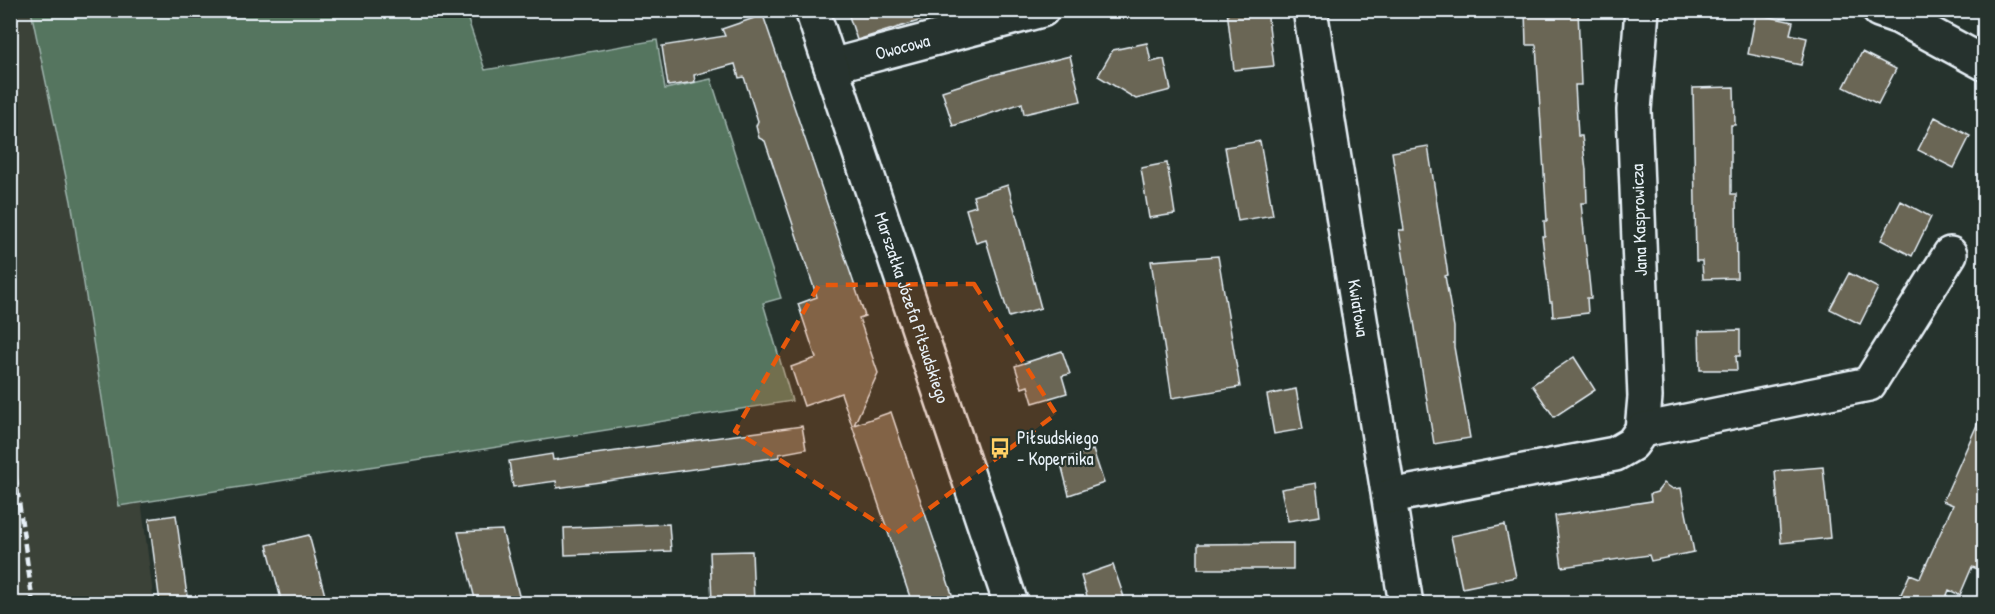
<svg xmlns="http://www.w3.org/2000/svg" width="1995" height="614" font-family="'Patrick Hand',sans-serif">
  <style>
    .built { fill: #3b4239 }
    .green { fill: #54755f; stroke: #9eb3ac; stroke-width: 1.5 }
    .building { fill: #6b6654; stroke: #e8f1f8; stroke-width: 1.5 }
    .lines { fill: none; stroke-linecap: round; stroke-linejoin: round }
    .minor-casing { stroke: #e8f1f8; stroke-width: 38 }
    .tertiary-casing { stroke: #e8f1f8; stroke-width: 38 }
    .minor { stroke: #26332d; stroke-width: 33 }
    .tertiary { stroke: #26332d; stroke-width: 33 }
    .rail { stroke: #e8f1f8; stroke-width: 4.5; stroke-dasharray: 9 4.5; stroke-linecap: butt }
    .marked { fill: #e8590c; fill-opacity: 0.2; stroke: #e8590c; stroke-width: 4.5; stroke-dasharray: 12 8; stroke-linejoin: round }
    .labels { text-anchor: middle; stroke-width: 4.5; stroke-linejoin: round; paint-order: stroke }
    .street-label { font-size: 18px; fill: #e8f1f8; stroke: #26332d }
    .poi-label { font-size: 18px; fill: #e8f1f8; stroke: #26332d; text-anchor: start }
  </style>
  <rect width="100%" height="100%" fill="#26332d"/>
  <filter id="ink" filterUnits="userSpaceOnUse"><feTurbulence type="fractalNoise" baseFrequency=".0167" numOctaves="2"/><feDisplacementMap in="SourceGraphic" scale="12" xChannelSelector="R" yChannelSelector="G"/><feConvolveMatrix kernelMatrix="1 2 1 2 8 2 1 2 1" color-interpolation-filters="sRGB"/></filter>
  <g filter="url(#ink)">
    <path class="built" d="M10,11H31L71,201L120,506L141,500L154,603H11Z"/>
    <path class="green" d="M31,11H465L485,70L657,40L665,89L711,79L781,298L763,303L792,401L119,506L71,201Z"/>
    <path class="building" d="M847,10H934L935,16L857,40Z
      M1227,10H1267L1274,66L1234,70Z
      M1525,10H1578L1581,85H1575L1578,136H1582L1586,170L1587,203H1581L1591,298H1587L1588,313L1553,317L1552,302H1550L1542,236H1545L1544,221H1547L1536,45H1526Z
      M1756,14L1793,22L1790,34L1807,38L1801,65L1748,54Z
      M763,15L865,316L859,318L878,373L854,425L891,412L955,603H912L841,393L804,406L791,367L816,358L798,304L817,297L765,141L759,138L756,126L758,121L744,77L739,78L735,64L694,75L695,82L668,86L662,46L725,36L722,29Z
      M1147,43L1151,62L1164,59L1171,90L1136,99L1098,76L1113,50Z
      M1862,52L1896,69L1878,104L1844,87Z
      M1070,56L1081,101L1024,114L1022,103L953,126L942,91L993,75Z
      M1734,87L1735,125H1731V194H1736L1737,278L1703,279L1702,261H1696L1693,88Z
      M1935,117L1970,136L1954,168L1918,150Z
      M1260,141L1273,215L1238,221L1225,147Z
      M1428,146L1448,275L1445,276L1454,327V347L1470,438L1434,444L1399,230H1404L1392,152Z
      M1167,163L1175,214L1149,218L1141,168Z
      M1008,185L1041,308L1009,317L986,240L976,243L966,209L976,206L973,196Z
      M1901,201L1931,217L1912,256L1881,240Z
      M1218,256L1240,387L1172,398L1151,261Z
      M1849,273L1878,288L1860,324L1830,309Z
      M1740,330V356H1736L1737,370H1700L1699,331Z
      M1062,351L1070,374L1062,376L1067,393L1033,403L1028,386L1022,388L1015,366Z
      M1574,357L1595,390L1554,417L1532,385Z
      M1296,389L1303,429L1274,434L1267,395Z
      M1984,409V571L1972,567L1960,595L1949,590L1944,603H1897L1910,574L1920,578L1953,505L1943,501Z
      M802,426L806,449L779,454L780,457L557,488L556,481L513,487L509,461L552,454L553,460L580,456Z
      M1093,450L1104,483L1069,495L1060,460Z
      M1823,467L1830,538L1781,543L1775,471Z
      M1316,483L1320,516L1288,521L1281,489Z
      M1664,483L1673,489L1681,488L1694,552L1651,561L1649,555L1562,567L1555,516L1651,501L1650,494L1657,492Z
      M176,515L188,603H160L149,519Z
      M669,524L671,551L565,555L564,528Z
      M1505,525L1516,577L1462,588L1451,536Z
      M502,530L521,603H476L458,532Z
      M309,535L327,603H282L267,545Z
      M1293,543V569H1198V544Z
      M752,551L754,603H712L710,552Z
      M1113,565L1126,603H1089L1081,576Z"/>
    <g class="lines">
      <g class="minor-casing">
        <g id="minor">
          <path id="s1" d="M1310,10L1406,604"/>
          <path d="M1879,10L1899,17L1984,63"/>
          <path id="s2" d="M831,66L1042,10"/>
          <path d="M1642,430L1645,397L1634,110L1642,10"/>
          <path d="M1390,496L1615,454L1632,444L1642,430L1869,384L1950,254"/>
        </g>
      </g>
      <g class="tertiary-casing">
        <g id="tertiary">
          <path id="s3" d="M812,10L1011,604"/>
        </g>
      </g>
      <use href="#minor" class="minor"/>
      <use href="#tertiary" class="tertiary"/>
      <path class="rail" d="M10,436L33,604"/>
    </g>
  </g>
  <path class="marked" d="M974,284L1056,414L895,534L735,431L819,285Z"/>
  <defs>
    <g id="bus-bare" transform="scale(1.62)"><path d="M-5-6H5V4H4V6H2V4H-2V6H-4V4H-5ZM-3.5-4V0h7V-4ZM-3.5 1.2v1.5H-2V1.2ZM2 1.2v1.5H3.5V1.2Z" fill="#ffd166" stroke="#26332d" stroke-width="2.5" paint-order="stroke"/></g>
  </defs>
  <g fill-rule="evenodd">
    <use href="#bus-bare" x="1000" y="448"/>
  </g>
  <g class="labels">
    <g class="street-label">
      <text dy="6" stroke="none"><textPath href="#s2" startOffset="74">Owocowa</textPath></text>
      <text transform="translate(1639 220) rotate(-92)" y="6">Jana Kasprowicza</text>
      <text dy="6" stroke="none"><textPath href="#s3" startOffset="314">Marszałka Józefa Piłsudskiego</textPath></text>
      <text dy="6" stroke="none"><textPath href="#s1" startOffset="302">Kwiatowa</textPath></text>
    </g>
    <g class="poi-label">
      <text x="1017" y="444">Piłsudskiego<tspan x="1017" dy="21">- Kopernika</tspan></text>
    </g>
  </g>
  <rect width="1995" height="614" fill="none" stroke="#26332d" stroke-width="36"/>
  <rect x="18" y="18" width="1959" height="578" fill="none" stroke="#e8f1f8" stroke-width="2" filter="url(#ink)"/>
</svg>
